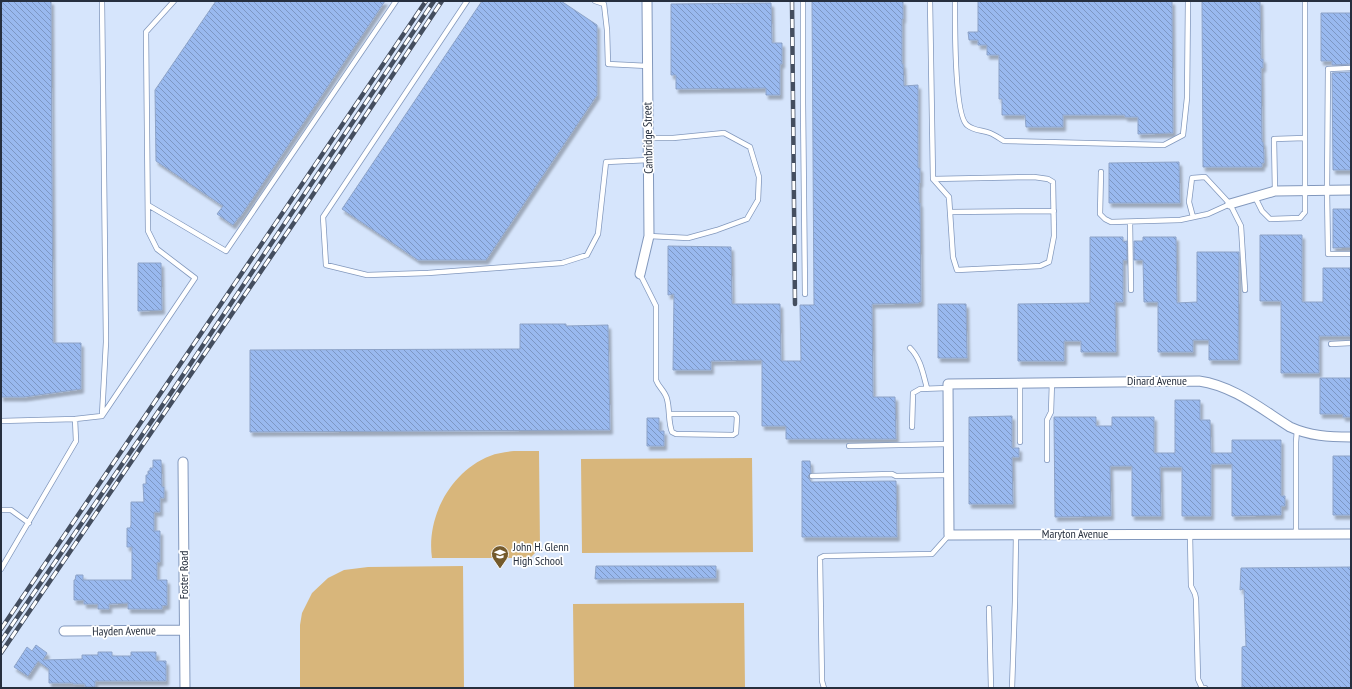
<svg xmlns="http://www.w3.org/2000/svg" width="1352" height="689" font-family="'PT Sans Narrow',sans-serif">
  <style>
    .garden { fill: #d8b67b }
    .building { fill: url(#building-back-hatch); stroke: #8da3c8; filter: url(#shadow) }
    .lines { fill: none; stroke-linecap: round; stroke-linejoin: round }
    .lane-casing { stroke: #8298bd; stroke-width: 6 }
    .street-casing { stroke: #8298bd; stroke-width: 11 }
    .lane { stroke: #fff; stroke-width: 4.5 }
    .street { stroke: #fff; stroke-width: 9 }
    .rail-casing { stroke: #444e5f; stroke-width: 4.5 }
    .rail { stroke: #fff; stroke-width: 3; stroke-dasharray: 9; stroke-linecap: butt }
    .labels { text-anchor: middle; stroke-width: 3.5; stroke-linejoin: round; paint-order: stroke }
    .street-label { font-size: 12px; fill: #262f3e; stroke: #fff }
    .poi-label { font-size: 12px; fill: #262f3e; stroke: #fff; text-anchor: start }
  </style>
  <defs>
    <pattern id="building-back-hatch" width="6" height="6" patternUnits="userSpaceOnUse"><rect width="6" height="6" fill="#99b9ef"/><path d="M-1 5l2 2M0 0l6 6M5-1l2 2" fill="none" stroke="#7d97c3"/></pattern>
    <filter id="shadow"><feDropShadow dx="2.5" dy="4" stdDeviation="1" flood-color="#0004"/></filter>
  </defs>
  <rect width="100%" height="100%" fill="#d6e5fc"/>
  <path class="garden" d="M514,451H539L540,548L530,558H432C426,517 451,471 490,456C497,453 506,452 514,451Z
    M752,458L753,552L582,553L581,459Z
    M463,566L464,688H300V625L302,613L312,593L328,578L344,570L368,567Z
    M744,603L745,688H574L573,604Z"/>
  <path class="building" d="M1,1H51L53,343H81V389L24,397H1Z
    M216,1H385L240,217H239L233,225L217,214L223,206L156,161L155,90Z
    M482,1H561L597,25V95L486,260H418L342,209Z
    M812,1H903V19H902V64H903L904,86L918,85V168H920V183H919V203H920L921,302H919V303L872,304L873,397H895L896,439H786V426H762V360L711,361V370H673L674,294L668,295V246L731,247L732,304H780L781,361H801L800,305H814Z
    M978,1H1172L1173,133L1138,134V117H1125V115H1063V127H1026L1025,115H1002V99H999V55H987V45H978V40H969L968,32H978Z
    M1202,1H1260L1261,59H1263V68H1261L1262,142H1263L1264,155V163H1262V167H1203Z
    M771,3L772,43H782V64H780V95H766V88L676,89V75H671V4Z
    M1321,13H1351V64L1332,65V61H1321Z
    M1351,72V170H1333L1332,73Z
    M1179,162L1180,203H1109V163Z
    M1333,209H1351V247L1333,248Z
    M1260,235H1302V302H1323V268H1351V336H1319V373H1281V301H1260Z
    M1090,237H1123V242L1127,241V260H1123V302H1115L1116,352H1081V341H1064V361H1018V304L1090,303Z
    M1143,237H1176L1177,303L1197,302V252H1239L1238,360H1209V340H1193V352H1158V302H1144L1143,260H1134V241H1143Z
    M138,263H161L162,310L138,311Z
    M938,304H966L967,358H938Z
    M520,324H566V326L608,325L610,430L250,432V350L520,349Z
    M1320,378H1351V417H1343V414H1320Z
    M1175,400H1200V420H1210L1211,453H1232V440H1281V496H1285V506H1281V515L1232,516V464H1211V516H1182V467H1160L1161,516H1132V466H1110L1111,516L1055,517L1054,417H1096V426H1112V417H1154V453H1175Z
    M1012,416V448H1019V457H1012L1013,504H969V417Z
    M647,418H659V431H664V446H647Z
    M1333,456H1351V515H1333Z
    M153,460H161L162,487H164V498H160V512H154V531H160V562H157V580H167V605L162,606V609H128V603L109,604V609H98V604H84V600H74V580H75L76,575H83V580H132V547H127V528H130L131,525V502H144L143,484H146V475H148V471H150V468H153Z
    M802,461H810L811,473L808,476L811,482L896,481L897,537H802Z
    M596,566H716V578L595,579Z
    M1351,567V688H1242V647L1246,646L1244,589L1240,590L1241,568Z
    M36,645L47,653L43,660L82,659V655H98V652H112V656H131V652H156V661H166V681H95V687H85V684H73V683H49V669L38,661L28,676L14,667L27,647L32,651Z"/>
  <g class="lines">
    <g class="lane-casing">
      <path id="lane" d="M102,1L106,342L102,415
        M467,1L323,217L326,265L367,275L428,273L562,263L587,255L598,234L606,162L649,160
        M595,1L604,4L607,30L608,64L648,66
        M803,1V103L805,294
        M930,1L933,179L949,197L953,257L957,270L1040,266L1049,262L1054,236L1053,182L1048,179L1034,177L933,179
        M955,1C955,21 954,115 967,125C974,131 982,130 990,133C995,135 999,138 1004,141L1164,145L1183,135L1187,98L1188,1
        M1305,1V138
        M1351,68L1328,69L1327,190L1328,254H1351
        M648,138H673L724,133L750,147L759,177L758,200L747,219L717,230L688,238L649,236
        M1101,172L1100,214L1105,219L1111,222L1180,220L1208,214L1230,204
        M1255,197L1262,211L1270,219L1300,218L1305,212V138L1274,139L1275,191
        M148,205L226,251L396,1
        M950,212L1054,211
        M1193,217L1189,202L1192,178L1205,177L1230,204L1241,226L1245,290
        M1130,222L1131,290
        M640,274L656,306V380C659,388 665,391 667,399C670,410 668,422 672,432L676,434L733,435L736,433L737,417L735,414H669
        M1331,344L1351,343
        M910,348C921,359 923,374 927,388
        M1020,382V442
        M75,419L102,416L195,278L157,249L148,231L146,32L174,1
        M1,421L75,419L76,441L1,569
        M912,427L913,393L920,389L948,388
        M849,446L949,444
        M1047,460V420L1051,412L1052,382
        M812,476L892,474L896,476L949,475
        M1,510H11L29,523
        M1296,534V442L1297,430
        M1190,535L1191,586L1195,594L1196,599L1198,679L1202,688H1205
        M989,608L991,688
        M824,688L822,681L820,558L824,556L932,554L949,535
        M1012,688L1015,601L1016,534"/>
    </g>
    <g class="street-casing">
      <path id="street" d="M1230,204L1275,191L1351,190
        M640,274L649,236L647,1
        M1351,437C1329,437 1310,436 1290,427C1261,409 1234,386 1199,381L948,384L949,535L1351,534
        M183,462L185,688
        M64,631L184,630"/>
    </g>
    <use href="#lane" class="lane"/>
    <use href="#street" class="street"/>
    <g class="rail-casing">
      <path id="rail" d="M792,1L795,304
        M1,629L426,1
        M1,641L173,390L434,1
        M1,653L302,211L442,1"/>
    </g>
    <use href="#rail" class="rail"/>
  </g>
  <defs>
    <g id="school-pin" transform="scale(0.9)"><path d="M0 17L-7.5 6A9.5 9.5 0 1 1 7.5 6Z" fill="#745a2c" stroke="#fff"/><path d="M0-5L7-2L0 1L-7-2ZM-4 1L0 2.5L4 1V4Q0 6-4 4Z" fill="#fff"/></g>
  </defs>
  <g fill-rule="evenodd">
    <use href="#school-pin" x="500" y="554"/>
  </g>
  <g class="labels">
    <g class="street-label">
      <text transform="translate(648 138) rotate(-91)" y="4">Cambridge Street</text>
      <text x="1157" y="385">Dinard Avenue</text>
      <text x="1075" y="538">Maryton Avenue</text>
      <text transform="translate(184 575) rotate(-90)" y="4">Foster Road</text>
      <text transform="translate(124 631) rotate(-1)" y="4">Hayden Avenue</text>
    </g>
    <g class="poi-label">
      <text x="513" y="551">John H. Glenn<tspan x="513" dy="14">High School</tspan></text>
    </g>
  </g>
  <rect width="1352" height="689" fill="none" stroke="#262f3e" stroke-width="4"/>
</svg>
